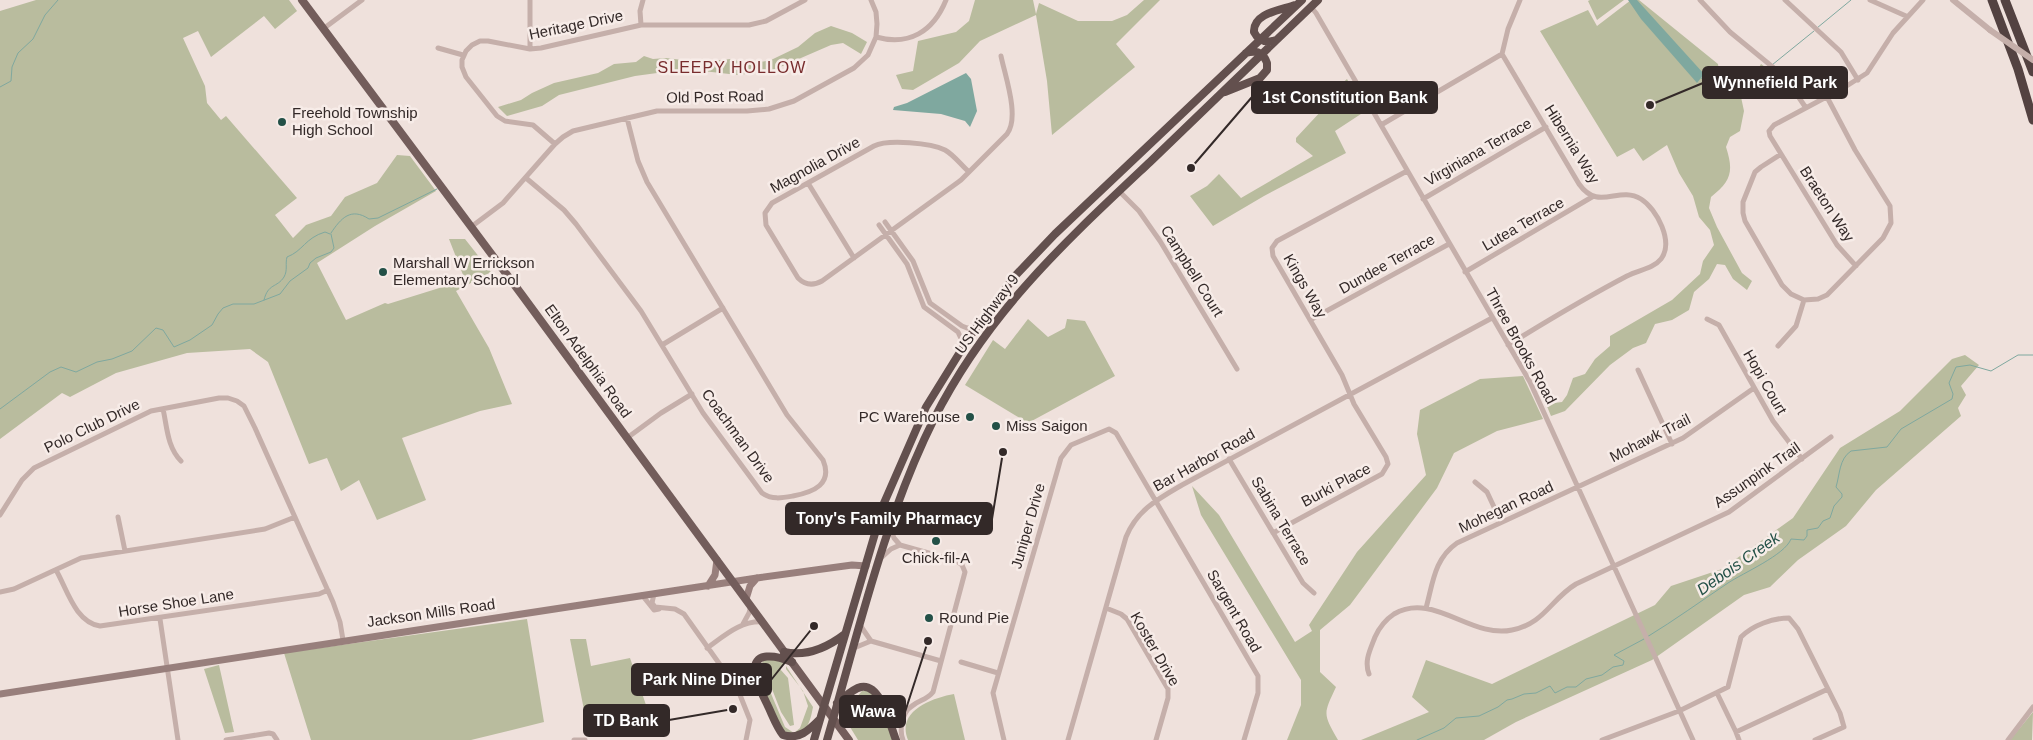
<svg xmlns="http://www.w3.org/2000/svg" width="2033" height="740" font-family="Helvetica,sans-serif">
  <style>
    .green { fill: #b9bc9e }
    .water { fill: #7fa89f }
    .lines { fill: none; stroke-linecap: round; stroke-linejoin: round }
    .stream { stroke: #7fa89f; stroke-width: 1 }
    .minor { stroke: #c5afaa; stroke-width: 5 }
    .tertiary { stroke: #c5afaa; stroke-width: 6 }
    .secondary { stroke: #987f7c; stroke-width: 7 }
    .primary { stroke: #735d5b; stroke-width: 8 }
    .trunk { stroke: #63504e; stroke-width: 8 }
    .motorway { stroke: #534241; stroke-width: 9 }
    .tertiary-bridge { stroke: #c5afaa; stroke-width: 6 }
    .poi-dot { fill: #235047; stroke: #f7ece8; stroke-width: 2 }
    .labels { text-anchor: middle; stroke-width: 5; stroke-linejoin: round; paint-order: stroke }
    .street-label { font-size: 15px; fill: #332928; stroke: #f7ece8 }
    .poi-label { font-size: 15px; fill: #332928; stroke: #f7ece8; text-anchor: start }
    .neighbourhood-label { font-size: 16px; letter-spacing: 1px; fill: #782c2d; stroke: #f7ece8 }
    .water-label { font-size: 16px; font-style: italic; fill: #235047; stroke: #f7ece8 }
    .leader { fill: none; stroke: #332928; stroke-width: 2 }
    .callout-dot { fill: #332928; stroke: #f7ece8; stroke-width: 2 }
    .callout { fill: #332928; stroke: #332928; stroke-width: 2 }
    .callout-label { font-size: 16px; text-anchor: middle; font-weight: bold; fill: #fff }
  </style>
  <rect width="100%" height="100%" fill="#efe1dc"/>
  <path class="green" d="M36,0H289L297,11L275,29L264,16L211,57L198,31L183,38L205,86L207,103L221,120L226,116L297,198L275,215L293,238L306,225L331,216L345,197L377,183L397,155L410,156L436,191L375,226L317,263L346,320L385,303L388,304L465,280L449,239H465L491,272L456,291L489,348L512,404L480,411L402,438L426,500L377,520L359,480L341,491L327,458L309,464L268,362L250,349L187,353L116,373L70,397L62,393L0,439V11Z
    M975,0H1033L1036,14L1039,3L1078,21H1112L1127,15L1144,0H1160L1116,44L1135,67L1052,135L1047,81L1036,15L980,41L959,63L913,90L902,89L896,75L913,71L918,41L956,32L969,21Z
    M1590,0H1624L1597,20L1588,1Z
    M1631,0H1639L1718,64L1719,72H1723L1731,79L1746,81L1755,74L1761,64L1768,69L1741,97L1744,111L1740,131L1730,137L1726,147C1734,172 1731,181 1711,197L1709,208L1717,227L1742,273L1752,281L1747,290L1733,279L1725,265L1717,264L1709,279L1694,292L1689,310L1672,320L1655,324L1646,343L1633,348L1610,365L1565,411L1551,416L1546,404L1562,402L1567,395L1573,378L1585,374L1595,359L1610,346V336L1672,300L1700,274L1703,261L1714,245L1710,230L1699,217L1693,196L1679,173L1667,145L1643,161L1634,148L1617,157L1540,31L1588,10L1597,26Z
    M831,26L852,33L867,42L861,54L843,43L831,45L771,71L738,75L703,71H672L635,76L559,95L542,106L507,116L498,107L521,100L532,93L554,83L598,73L614,64L636,62L644,56L653,59L666,58L699,62L731,59L749,64L771,60L798,47L815,33Z
    M1347,79L1364,112L1335,131L1346,153L1264,196L1213,226L1190,196L1207,186L1219,174L1241,198L1313,156L1296,142V138L1323,109L1320,103Z
    M1028,319L1048,337L1065,328L1067,319L1085,321L1115,376L1028,423L965,385L993,340L1005,349Z
    M1965,355L1979,365L1961,386L1966,395L1958,408L1961,416L1876,490L1846,526L1798,560L1770,587L1744,595L1652,660L1516,722L1484,740H1361L1429,712L1412,697L1426,660L1492,684L1655,605L1671,586L1722,569L1793,518L1840,448L1900,411L1952,359Z
    M1523,376L1543,419L1497,431L1454,453L1437,488L1350,605L1320,630V672L1336,687C1323,715 1323,713 1338,740H1287L1301,705V680L1201,515L1192,486L1219,515L1295,642L1312,631L1309,625L1357,552L1426,475L1417,434L1420,410L1480,379Z
    M527,619L544,722L471,740H311L284,653Z
    M570,639H586L591,666L630,658L646,705L585,715Z
    M769,658L780,660L784,663L780,669L788,678L794,725L790,726L781,712L770,684H767L785,727L794,733L800,728L808,706L803,691L786,669V666L813,707C811,717 809,729 799,733C793,735 788,735 784,731C776,724 760,684 758,673C759,665 762,661 769,658Z
    M219,665L234,732L225,733L204,669Z
    M868,690L876,697L893,740H858L850,727L849,706L862,691Z
    M954,694L965,740H908C896,711 932,698 954,694Z
    M2033,712L2032,740H2010Z"/>
  <path class="water" d="M1628,0H1637L1704,74L1697,83L1641,19Z
    M966,73L971,79L977,111L970,127L965,121L941,114L893,110L894,107L907,103Z"/>
  <g class="lines">
    <path class="stream" d="M1817,28L1851,0
      M1772,65L1814,31
      M1701,78L1736,94L1769,67
      M0,87L11,81L12,67L18,53L33,39L45,15L58,0
      M331,233C341,218 351,207 369,219L378,218L437,189
      M264,300C268,283 277,288 284,277C288,270 285,264 287,257C303,251 305,238 325,232L330,234
      M0,409L50,372L61,367L76,372L97,362L112,359L132,351L156,328L163,330L174,347L190,340L212,325L218,314L223,308L233,304H254L280,294L290,281L308,268L310,263L316,258L331,252L334,248L331,234
      M1647,637C1675,620 1701,601 1728,583C1743,573 1785,555 1791,539L1804,540L1807,536V530L1818,528L1823,521L1830,518L1834,506L1842,497V494L1836,487C1840,474 1839,459 1851,451L1887,447L1901,429L1952,399L1953,394L1949,383L1956,367L1970,365L1991,371L2018,355H2033
      M1417,740L1444,728L1456,718L1479,716L1498,707L1507,700L1512,699L1524,694L1536,693L1550,686L1555,693L1567,687H1576L1586,679L1602,675L1613,667L1623,665L1624,661L1614,655L1644,639"/>
    <path class="minor" d="M530,0V49
      M1700,0L1730,32L1785,77L1806,108
      M1785,0L1841,52L1858,80
      M1870,0L1906,16
      M1311,7L1316,13L1530,382L1693,740
      M641,25L640,11L643,0
      M323,29L362,0
      M876,37C909,46 933,32 946,0
      M438,48L463,55
      M1381,125L1502,54
      M555,144L533,125L505,121L497,116L466,77L462,67V60L466,51L472,45L480,41H488L530,49L541,48L641,25H749L766,21L805,0
      M1781,154L1761,167L1755,172L1743,202V213L1745,221L1782,285L1791,294L1804,300L1818,299L1827,295L1883,238L1891,223L1890,206L1855,150L1827,97
      M969,172C961,165 954,155 945,150C931,143 888,139 874,146L772,203L765,213L766,225L798,278C805,285 813,286 822,281L957,183L961,180L1007,134C1020,117 1005,76 1001,56
      M526,178L564,210L576,224L641,311L703,413L762,493C772,500 782,498 793,496C814,492 833,484 823,460L787,415L647,182L638,161L627,118
      M808,183L854,258
      M1119,191L1139,211L1160,241L1237,369
      M1423,199L1546,127
      M885,222L913,261L930,303L962,326L967,328L976,327
      M879,225L907,264L924,307L958,332L964,345
      M471,227L503,203L555,144L563,137L573,131L657,111H747L769,109L794,101L854,68L868,55L876,37L877,24L876,12L871,0
      M1856,266L1837,245L1770,136L1769,131L1774,125L1845,87L1867,73L1893,33L1923,0
      M1465,272L1592,197
      M1707,319L1719,325L1773,421L1802,459
      M1310,320L1449,244
      M662,345L723,308
      M1508,345C1547,321 1587,297 1627,276C1638,270 1653,269 1661,259C1674,242 1657,209 1641,199C1618,185 1599,212 1579,184L1502,54L1508,29L1520,0
      M1778,346L1796,326L1804,300
      M1638,370L1672,444
      M163,409C167,426 167,447 181,461
      M627,438L661,413L692,394
      M1229,459L1303,583L1314,593
      M1475,482L1487,492L1501,522
      M0,515L22,480L34,468L151,411L219,398H228L237,401L244,406L255,428L333,602L340,622L343,640
      M118,517L125,551
      M890,527L894,538L900,545L957,561L962,565L965,572L933,692C927,700 919,700 912,706C902,712 899,730 903,740
      M1273,533L1382,474L1388,464L1386,457L1354,404L1342,375L1273,256L1272,248L1277,241L1407,171
      M881,558L891,549L900,545
      M56,570C67,589 75,622 100,626L319,594L328,590
      M0,592L14,589L81,558L265,529L295,517
      M654,594L652,603L655,607L675,609L684,614L738,690L750,720L746,740
      M642,595L654,610L659,609
      M1106,608L1121,614L1127,619L1168,689V698L1156,740
      M1426,608C1433,583 1434,559 1457,543L1683,438L1754,388
      M160,619L178,740
      M743,624L749,613L751,605
      M860,625L871,641
      M707,648C725,635 741,620 764,622
      M854,648L871,641L941,661
      M961,662L998,673
      M1369,674C1364,661 1370,650 1375,637C1379,628 1385,620 1394,614C1433,591 1471,639 1512,630C1544,624 1551,599 1576,584L1729,512L1831,437
      M1717,693L1736,732L1828,689
      M1736,732L1739,740
      M226,740L269,733L273,734L277,740
      M574,740H585
      M1004,740L993,693L1061,458L1071,445L1109,429L1116,433L1258,676V693L1244,740
      M1068,740L1126,537C1137,510 1158,499 1182,485L1492,318
      M1602,740L1679,711L1728,687L1741,637C1753,625 1773,618 1789,618L1798,629L1840,713L1844,727L1815,740
      M2008,740L2033,707"/>
    <path class="tertiary" d="M1953,0L1990,30"/>
    <path class="secondary" d="M708,586L715,575L717,560
      M746,599L750,586L757,578
      M0,694L757,578L852,565L866,566"/>
    <path class="primary" d="M302,0L522,295L849,740"/>
    <path class="trunk" d="M1276,40C1266,43 1259,42 1254,32C1253,13 1281,10 1295,5
      M1225,92L1260,78L1267,70V63C1263,52 1256,50 1246,53
      M784,652C807,657 828,647 845,634
      M792,662C778,656 751,649 755,675C757,685 763,695 767,704C772,714 776,726 783,735C799,740 809,730 819,720
      M837,703C844,698 852,689 861,687C881,683 890,725 896,740
      M814,740L884,503L926,407L970,336L1015,276L1055,234L1302,0
      M827,740C858,634 884,519 934,419C988,312 1065,242 1150,162C1206,108 1262,54 1318,0"/>
    <path class="motorway" d="M1992,0L2018,69L2033,120
      M2005,0L2033,72"/>
    <path class="tertiary-bridge" d="M1990,30L2033,60"/>
  </g>
  <g class="poi-dot">
    <circle cx="282" cy="122" r="5"/>
    <circle cx="383" cy="272" r="5"/>
    <circle cx="970" cy="417" r="5"/>
    <circle cx="996" cy="426" r="5"/>
    <circle cx="936" cy="541" r="5"/>
    <circle cx="929" cy="618" r="5"/>
  </g>
  <g class="labels">
    <g class="street-label">
      <text transform="translate(576 25) rotate(-12)" y="5">Heritage Drive</text>
      <text transform="translate(715 97) rotate(-1)" y="5">Old Post Road</text>
      <text transform="translate(1572 144) rotate(58)" y="5">Hibernia Way</text>
      <text transform="translate(1478 152) rotate(-30)" y="5">Virginiana Terrace</text>
      <text transform="translate(815 165) rotate(-29)" y="5">Magnolia Drive</text>
      <text transform="translate(1827 204) rotate(57)" y="5">Braeton Way</text>
      <text transform="translate(1523 224) rotate(-30)" y="5">Lutea Terrace</text>
      <text transform="translate(1387 264) rotate(-29)" y="5">Dundee Terrace</text>
      <text transform="translate(1192 271) rotate(58)" y="5">Campbell Court</text>
      <text transform="translate(1305 286) rotate(60)" y="5">Kings Way</text>
      <text transform="translate(987 314) rotate(-53)" y="5">US Highway 9</text>
      <text transform="translate(1521 346) rotate(61)" y="5">Three Brooks Road</text>
      <text transform="translate(588 361) rotate(54)" y="5">Elton Adelphia Road</text>
      <text transform="translate(1765 382) rotate(60)" y="5">Hopi Court</text>
      <text transform="translate(92 426) rotate(-26)" y="5">Polo Club Drive</text>
      <text transform="translate(738 436) rotate(54)" y="5">Coachman Drive</text>
      <text transform="translate(1650 438) rotate(-27)" y="5">Mohawk Trail</text>
      <text transform="translate(1204 460) rotate(-29)" y="5">Bar Harbor Road</text>
      <text transform="translate(1757 475) rotate(-35)" y="5">Assunpink Trail</text>
      <text transform="translate(1336 485) rotate(-28)" y="5">Burki Place</text>
      <text transform="translate(1506 507) rotate(-25)" y="5">Mohegan Road</text>
      <text transform="translate(1281 521) rotate(59)" y="5">Sabina Terrace</text>
      <text transform="translate(1028 526) rotate(-74)" y="5">Juniper Drive</text>
      <text transform="translate(176 603) rotate(-9)" y="5">Horse Shoe Lane</text>
      <text transform="translate(1234 611) rotate(60)" y="5">Sargent Road</text>
      <text transform="translate(431 613) rotate(-8)" y="5">Jackson Mills Road</text>
      <text transform="translate(1155 649) rotate(60)" y="5">Koster Drive</text>
    </g>
    <g class="poi-label">
      <text x="292" y="118">Freehold Township<tspan x="292" dy="17">High School</tspan></text>
      <text x="393" y="268">Marshall W Errickson<tspan x="393" dy="17">Elementary School</tspan></text>
      <text x="960" y="422" text-anchor="end">PC Warehouse</text>
      <text x="1006" y="431">Miss Saigon</text>
      <text x="936" y="563" text-anchor="middle">Chick-fil-A</text>
      <text x="939" y="623">Round Pie</text>
    </g>
    <g class="neighbourhood-label">
      <text x="732" y="73">SLEEPY HOLLOW</text>
    </g>
    <g class="water-label">
      <text transform="translate(1738 563) rotate(-35)" y="6">Debois Creek</text>
    </g>
  </g>
  <path class="leader" d="M1650 105L1703 83M1191 168L1252 97M1003 452L992 519M814 626L771 680M928 641L905 712M733 709L669 720"/>
  <g class="callout-dot">
    <circle cx="1650" cy="105" r="5"/>
    <circle cx="1191" cy="168" r="5"/>
    <circle cx="1003" cy="452" r="5"/>
    <circle cx="814" cy="626" r="5"/>
    <circle cx="928" cy="641" r="5"/>
    <circle cx="733" cy="709" r="5"/>
  </g>
  <g class="callout">
    <rect x="1703" y="67" width="144" height="31" rx="5"/>
    <rect x="1252" y="82" width="185" height="31" rx="5"/>
    <rect x="786" y="503" width="206" height="31" rx="5"/>
    <rect x="632" y="664" width="139" height="31" rx="5"/>
    <rect x="840" y="696" width="65" height="31" rx="5"/>
    <rect x="584" y="705" width="85" height="31" rx="5"/>
  </g>
  <g class="callout-label">
    <text x="1775" y="88">Wynnefield Park</text>
    <text x="1345" y="103">1st Constitution Bank</text>
    <text x="889" y="524">Tony's Family Pharmacy</text>
    <text x="702" y="685">Park Nine Diner</text>
    <text x="873" y="717">Wawa</text>
    <text x="626" y="726">TD Bank</text>
  </g>
</svg>
